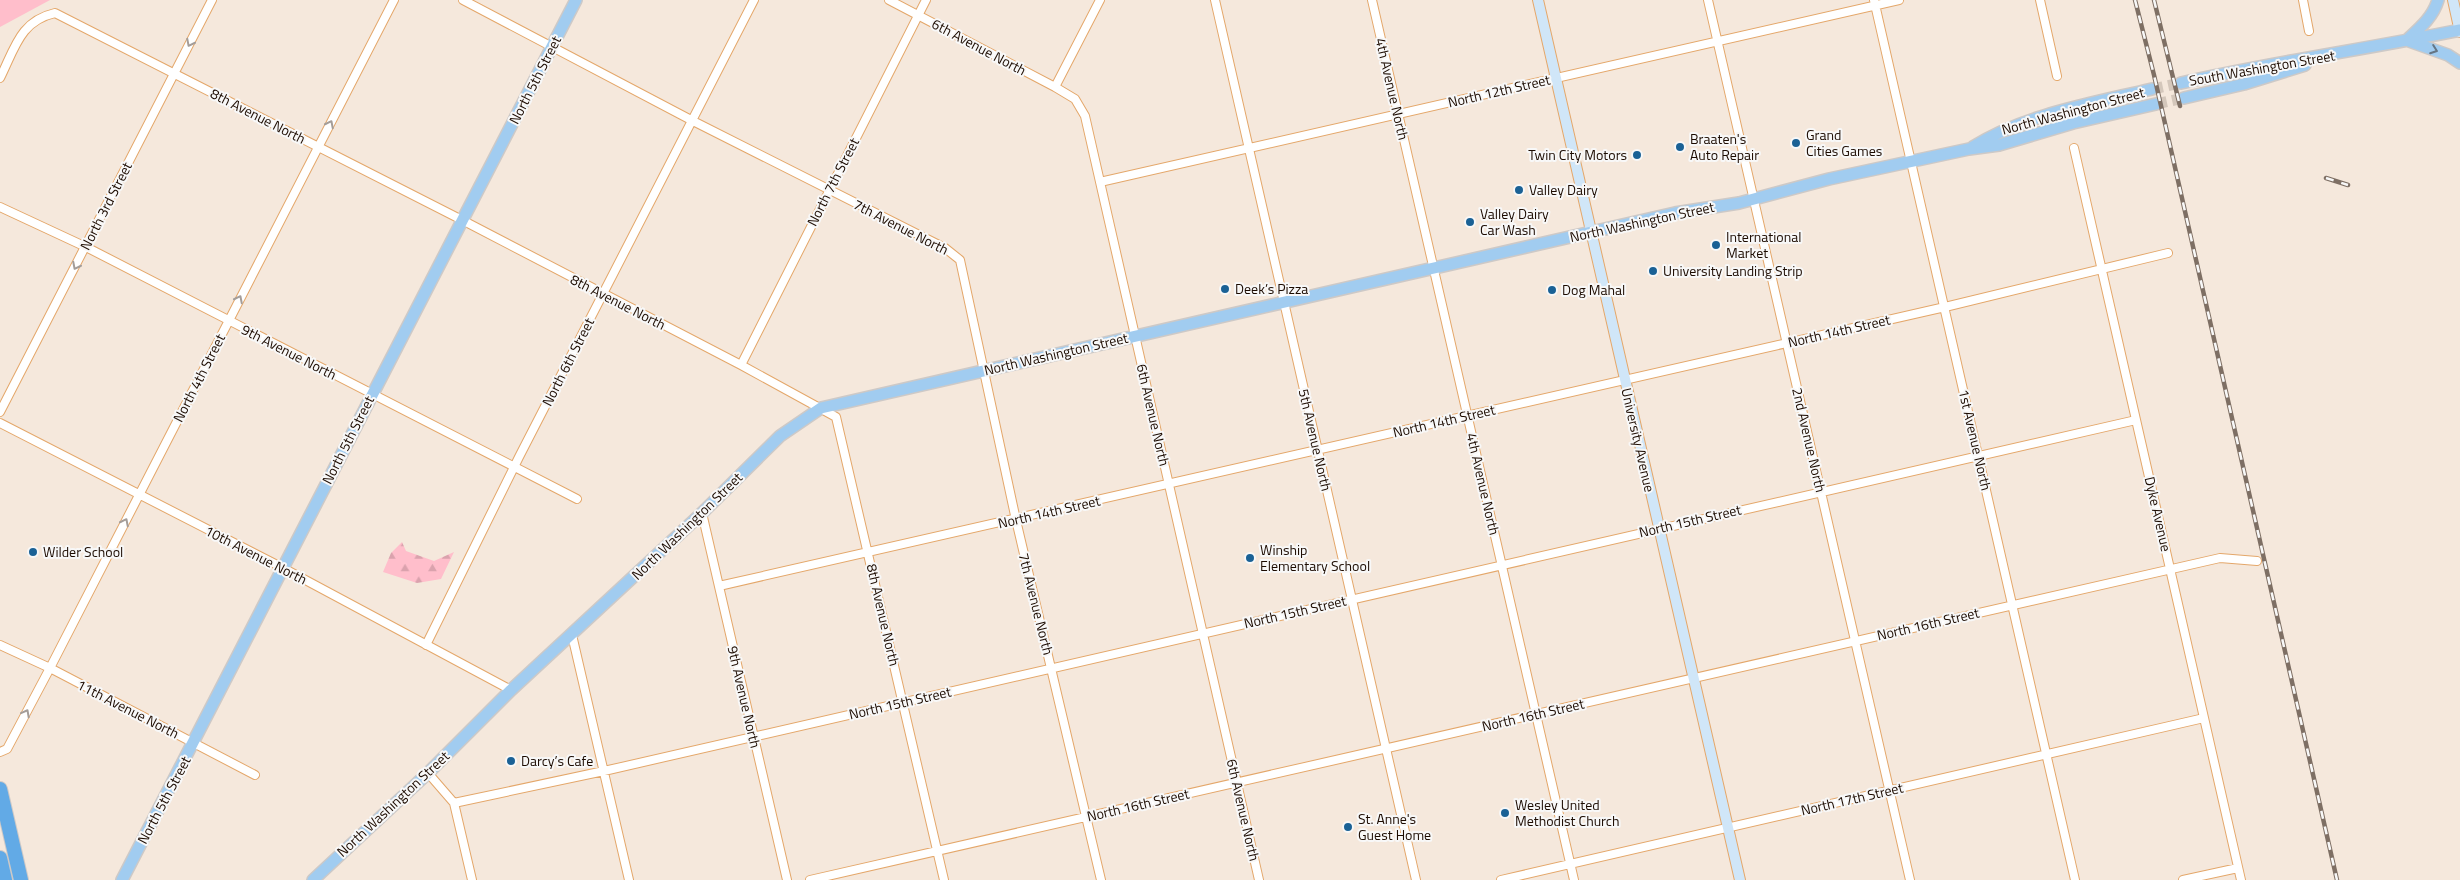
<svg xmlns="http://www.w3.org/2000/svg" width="2460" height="880" font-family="'Titillium Web',sans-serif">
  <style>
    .forest { fill: url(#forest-firs) }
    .park { fill: #ffbecb }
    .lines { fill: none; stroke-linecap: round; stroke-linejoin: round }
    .primary-tunnel { stroke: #d4c7bb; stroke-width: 11; stroke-dasharray: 11 5.5; stroke-linecap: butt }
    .street-casing { stroke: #e4a76a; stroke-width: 10 }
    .secondary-casing { stroke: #e4a76a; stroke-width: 12 }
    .primary-casing { stroke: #cdc9c7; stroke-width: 14 }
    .highway-casing { stroke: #cdc9c7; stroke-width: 16 }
    .street { stroke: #fff; stroke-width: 8 }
    .secondary { stroke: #d0e6f8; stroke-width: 10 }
    .primary { stroke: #a1ccf0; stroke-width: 11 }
    .highway { stroke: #62aae6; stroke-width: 14 }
    .rail-casing { stroke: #7e6f64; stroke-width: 4.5 }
    .rail { stroke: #f8f8f8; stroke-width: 2.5; stroke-dasharray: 8; stroke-linecap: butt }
    .oneway { stroke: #a49d99 }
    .oneway2 { stroke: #657584 }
    .poi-dot { fill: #1a6195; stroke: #f8f8f8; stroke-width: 2 }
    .labels { text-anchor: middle; stroke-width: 4; stroke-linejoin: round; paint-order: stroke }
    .street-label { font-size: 14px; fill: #1c0b00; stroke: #f8f8f8 }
    .poi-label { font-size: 14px; fill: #1c0b00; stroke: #f8f8f8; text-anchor: start }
  </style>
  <defs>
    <pattern id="forest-firs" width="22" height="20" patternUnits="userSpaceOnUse" patternTransform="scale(1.25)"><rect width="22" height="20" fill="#ffbecb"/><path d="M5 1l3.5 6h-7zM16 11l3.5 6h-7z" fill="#daa2ad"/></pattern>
  </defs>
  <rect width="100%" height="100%" fill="#f5e8dc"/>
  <path class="forest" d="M402,542L406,551L434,561L454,552L441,579L417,583L383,572L391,553Z"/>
  <path class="park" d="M0,0H50L0,27Z"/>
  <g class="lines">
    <path class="primary-tunnel" d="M2152,89L2181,83
      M2156,104L2184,98"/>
    <g class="street-casing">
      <path id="street" d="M463,0L693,121L945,248L960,260L1016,520L1101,880
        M889,0L1055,87L1075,99L1085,116L1259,880
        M1215,0L1416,880
        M1372,0L1574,880
        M1708,0L1910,880
        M1874,0L2075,880
        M2040,0L2057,76
        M2303,0L2309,31
        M0,78C15,48 20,21 55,13L462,220L741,365L836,417L944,880
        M1055,87L1100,0
        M2074,148L2241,880
        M1100,182L1899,0
        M0,207L86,247L577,499
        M741,365L926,0
        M0,412L212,0
        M0,423L283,568L511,690
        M702,513L787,880
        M719,586L1945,307L2168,253
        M572,635L629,880
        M0,645L50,668L255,775
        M426,645L519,457L754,0
        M0,752L7,749L50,668L394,0
        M428,773L454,803L472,880
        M454,803L604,771L2136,420
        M810,880L2220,558L2257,561
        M1501,880L2204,718
        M2183,880L2238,868"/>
    </g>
    <g class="secondary-casing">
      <path id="secondary" d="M1538,0L1740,880
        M2453,0L2460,32"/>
    </g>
    <g class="primary-casing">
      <path id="primary" d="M2407,40C2420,28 2433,17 2438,0
        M2409,41L2448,55L2460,63
        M2181,83C2273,62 2367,49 2460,30
        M2184,98L2244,84L2305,65
        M1973,147C2023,115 2094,103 2152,89
        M122,880L576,0
        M313,880L428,773L511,690L702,513L780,436L821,408L1675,213L1739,203L1829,179L1969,149L1999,145L2073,123L2156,104"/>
    </g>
    <g class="highway-casing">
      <path id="highway" d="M0,789L21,880
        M0,858L5,880"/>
    </g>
    <use href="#street" class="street"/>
    <use href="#secondary" class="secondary"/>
    <use href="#primary" class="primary"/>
    <use href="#highway" class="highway"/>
    <g class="rail-casing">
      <path id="rail" d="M2135,0L2154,75L2337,880
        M2154,0L2180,106
        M2326,178L2348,185"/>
    </g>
    <use href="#rail" class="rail"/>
  </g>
  <defs><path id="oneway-chevron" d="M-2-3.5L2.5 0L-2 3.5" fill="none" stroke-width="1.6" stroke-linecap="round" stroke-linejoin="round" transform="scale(1.25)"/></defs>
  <g class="oneway">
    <use href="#oneway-chevron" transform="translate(190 43) rotate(117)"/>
    <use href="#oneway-chevron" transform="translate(330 124) rotate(-63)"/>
    <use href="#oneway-chevron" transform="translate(76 266) rotate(117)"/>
    <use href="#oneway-chevron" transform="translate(239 299) rotate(-63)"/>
    <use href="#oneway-chevron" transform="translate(125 522) rotate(-63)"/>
    <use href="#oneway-chevron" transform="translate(26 713) rotate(-62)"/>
  </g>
  <use class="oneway2" href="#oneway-chevron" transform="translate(2434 50) rotate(20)"/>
  <g class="poi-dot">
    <circle cx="1796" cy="143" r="5"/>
    <circle cx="1680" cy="147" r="5"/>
    <circle cx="1637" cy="155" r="5"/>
    <circle cx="1519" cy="190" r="5"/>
    <circle cx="1470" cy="222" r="5"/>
    <circle cx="1716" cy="245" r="5"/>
    <circle cx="1653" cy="271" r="5"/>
    <circle cx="1225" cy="289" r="5"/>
    <circle cx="1552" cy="290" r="5"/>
    <circle cx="33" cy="552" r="5"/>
    <circle cx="1250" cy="558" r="5"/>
    <circle cx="511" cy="761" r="5"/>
    <circle cx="1505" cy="813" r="5"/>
    <circle cx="1348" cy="827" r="5"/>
  </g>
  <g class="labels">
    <g class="street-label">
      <text transform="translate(979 47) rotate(28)" y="5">6th Avenue North</text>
      <text transform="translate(2262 68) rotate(-10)" y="5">South Washington Street</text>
      <text transform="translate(535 80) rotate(-63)" y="5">North 5th Street</text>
      <text transform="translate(1392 89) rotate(77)" y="5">4th Avenue North</text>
      <text transform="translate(1499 91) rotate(-13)" y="5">North 12th Street</text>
      <text transform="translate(2073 111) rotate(-15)" y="5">North Washington Street</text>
      <text transform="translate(258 116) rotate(27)" y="5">8th Avenue North</text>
      <text transform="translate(833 182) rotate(-63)" y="5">North 7th Street</text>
      <text transform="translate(106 206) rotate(-63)" y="5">North 3rd Street</text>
      <text transform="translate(1642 222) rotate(-12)" y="5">North Washington Street</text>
      <text transform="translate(901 227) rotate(27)" y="5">7th Avenue North</text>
      <text transform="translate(618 302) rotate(27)" y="5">8th Avenue North</text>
      <text transform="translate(1839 331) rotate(-13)" y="5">North 14th Street</text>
      <text transform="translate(289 352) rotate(27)" y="5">9th Avenue North</text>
      <text transform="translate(1056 354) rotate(-13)" y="5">North Washington Street</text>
      <text transform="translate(568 362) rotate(-63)" y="5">North 6th Street</text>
      <text transform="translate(199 378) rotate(-63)" y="5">North 4th Street</text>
      <text transform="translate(1153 415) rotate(77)" y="5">6th Avenue North</text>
      <text transform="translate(1444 421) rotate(-13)" y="5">North 14th Street</text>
      <text transform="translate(348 440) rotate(-63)" y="5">North 5th Street</text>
      <text transform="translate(1315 440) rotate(77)" y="5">5th Avenue North</text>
      <text transform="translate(1638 440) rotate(77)" y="5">University Avenue</text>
      <text transform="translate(1809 440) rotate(77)" y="5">2nd Avenue North</text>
      <text transform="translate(1975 440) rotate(77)" y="5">1st Avenue North</text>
      <text transform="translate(1483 484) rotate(77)" y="5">4th Avenue North</text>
      <text transform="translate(1049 512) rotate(-13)" y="5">North 14th Street</text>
      <text transform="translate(2158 514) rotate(77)" y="5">Dyke Avenue</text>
      <text transform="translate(1690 521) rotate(-13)" y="5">North 15th Street</text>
      <text transform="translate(687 526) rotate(-44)" y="5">North Washington Street</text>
      <text transform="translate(256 555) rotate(27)" y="5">10th Avenue North</text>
      <text transform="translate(1036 604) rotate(76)" y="5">7th Avenue North</text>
      <text transform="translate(1295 612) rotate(-13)" y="5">North 15th Street</text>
      <text transform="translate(883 615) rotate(77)" y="5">8th Avenue North</text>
      <text transform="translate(1928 624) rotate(-13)" y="5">North 16th Street</text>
      <text transform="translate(744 697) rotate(77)" y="5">9th Avenue North</text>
      <text transform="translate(900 703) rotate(-13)" y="5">North 15th Street</text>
      <text transform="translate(128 709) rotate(27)" y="5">11th Avenue North</text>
      <text transform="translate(1533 715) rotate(-13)" y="5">North 16th Street</text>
      <text transform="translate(1852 799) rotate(-13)" y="5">North 17th Street</text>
      <text transform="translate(164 800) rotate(-62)" y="5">North 5th Street</text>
      <text transform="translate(393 804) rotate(-43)" y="5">North Washington Street</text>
      <text transform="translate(1138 805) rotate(-13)" y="5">North 16th Street</text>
      <text transform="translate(1243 810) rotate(77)" y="5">6th Avenue North</text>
    </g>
    <g class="poi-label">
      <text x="1806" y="140">Grand<tspan x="1806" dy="16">Cities Games</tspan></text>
      <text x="1690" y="144">Braaten's<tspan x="1690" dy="16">Auto Repair</tspan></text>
      <text x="1627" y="160" text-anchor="end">Twin City Motors</text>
      <text x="1529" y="195">Valley Dairy</text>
      <text x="1480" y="219">Valley Dairy<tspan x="1480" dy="16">Car Wash</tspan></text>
      <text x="1726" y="242">International<tspan x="1726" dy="16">Market</tspan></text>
      <text x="1663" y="276">University Landing Strip</text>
      <text x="1235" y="294">Deek’s Pizza</text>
      <text x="1562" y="295">Dog Mahal</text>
      <text x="1260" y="555">Winship<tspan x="1260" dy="16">Elementary School</tspan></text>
      <text x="43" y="557">Wilder School</text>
      <text x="521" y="766">Darcy’s Cafe</text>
      <text x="1515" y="810">Wesley United<tspan x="1515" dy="16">Methodist Church</tspan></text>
      <text x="1358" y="824">St. Anne's<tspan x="1358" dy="16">Guest Home</tspan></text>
    </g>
  </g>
</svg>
